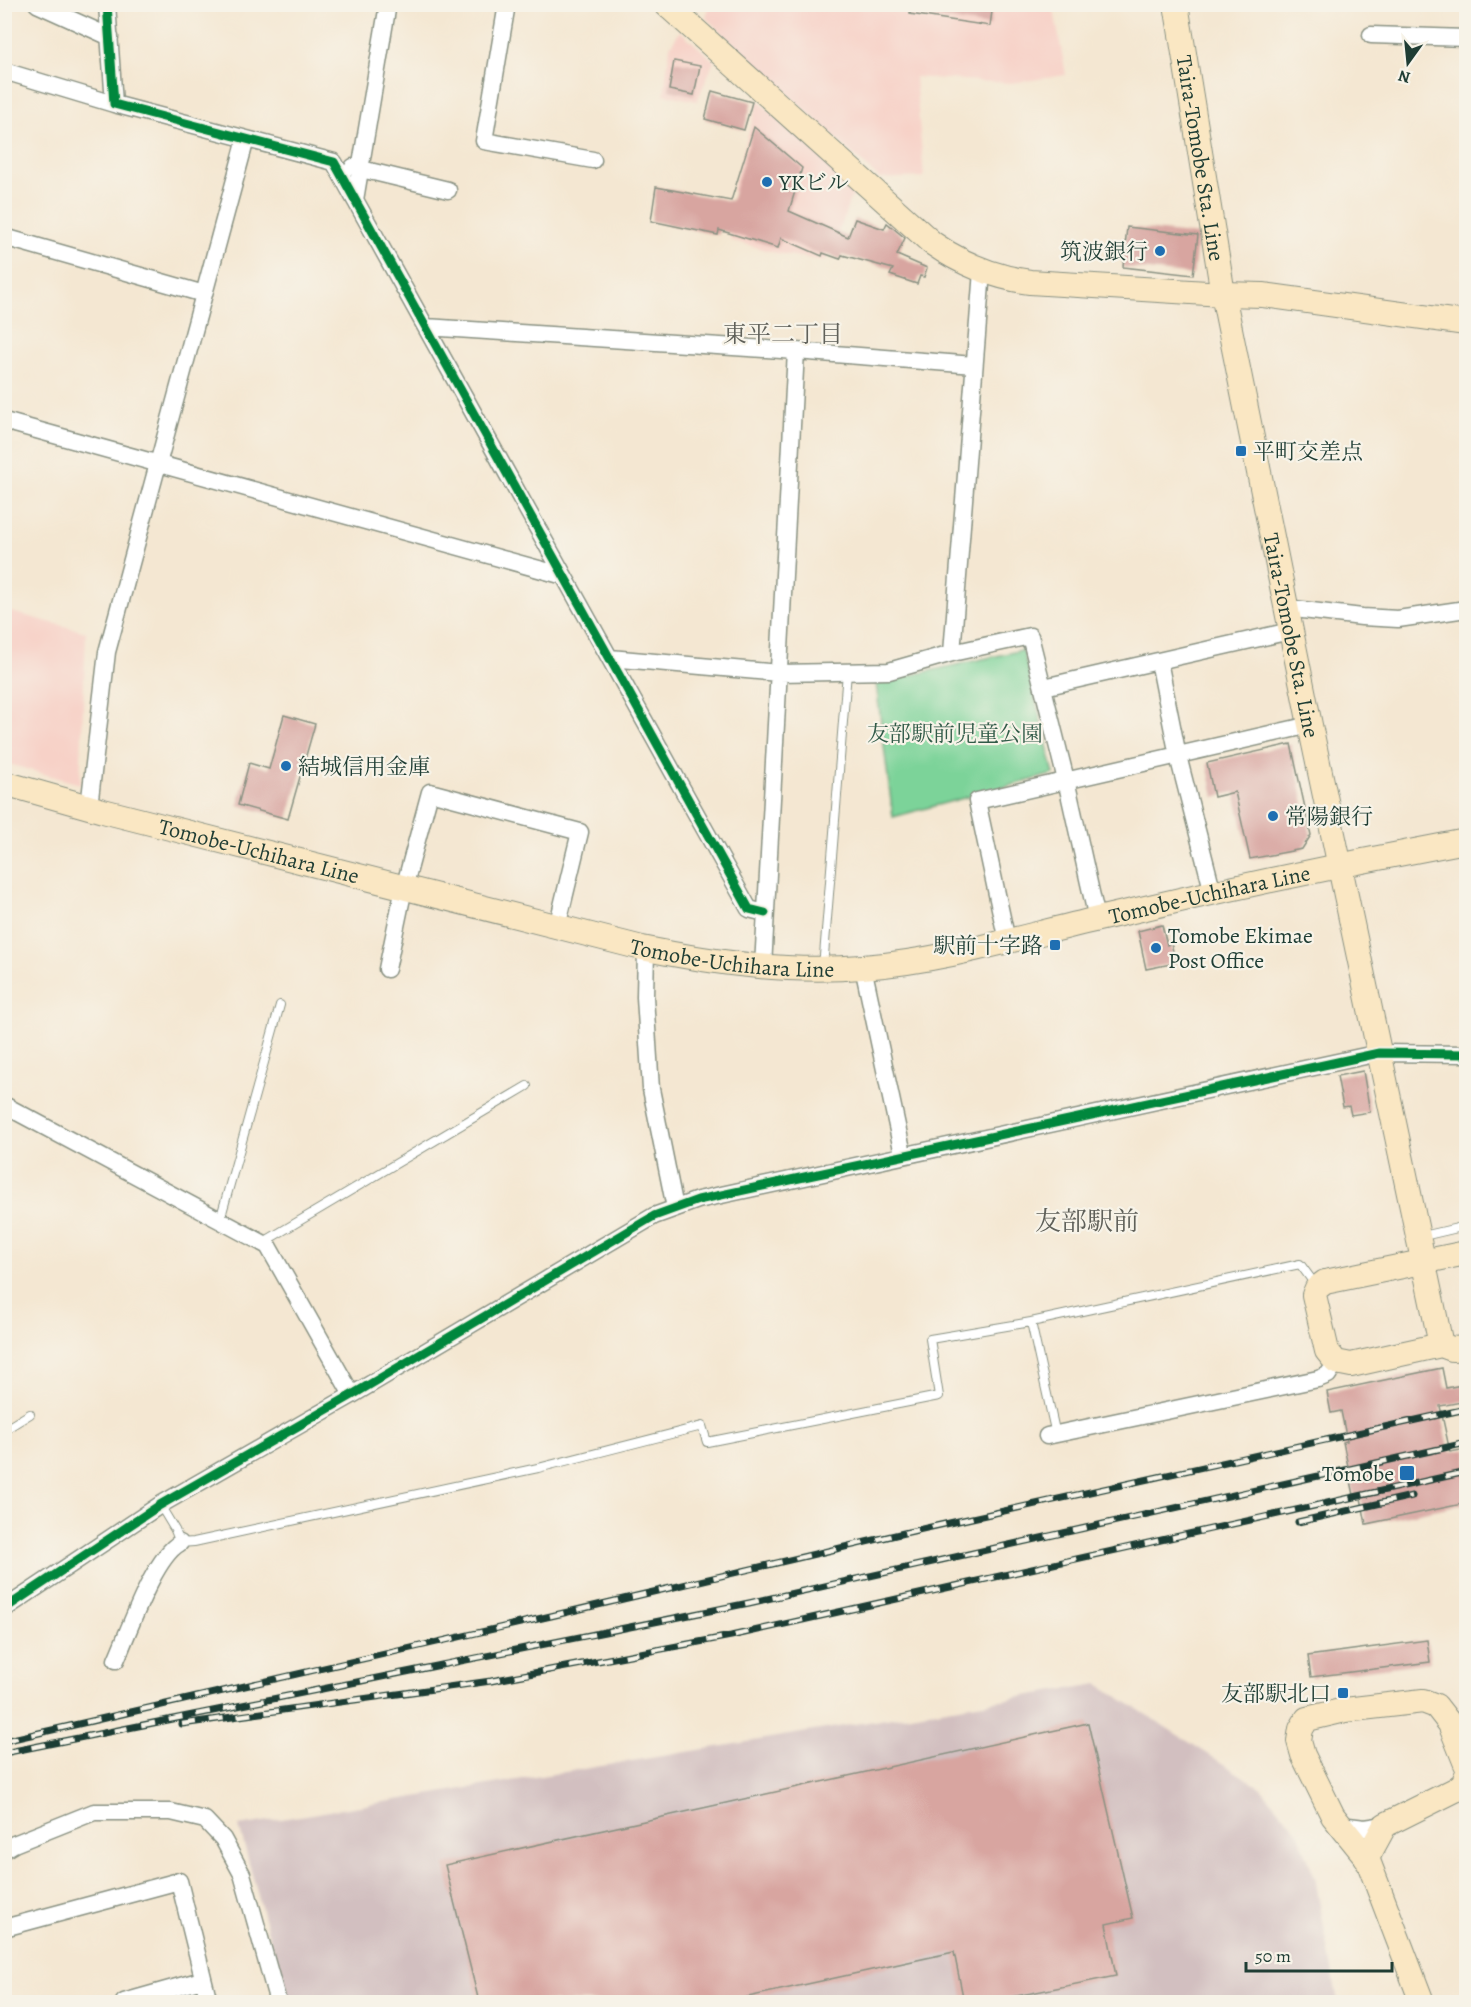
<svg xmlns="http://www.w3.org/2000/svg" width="1471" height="2007" font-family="Alegreya,'Noto Serif JP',serif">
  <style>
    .built { fill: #f7d1c7 }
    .industrial { fill: #d2bfc0 }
    .green { fill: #7bd399; stroke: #4d8866; stroke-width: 1.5 }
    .building { fill: #d8a5a0 }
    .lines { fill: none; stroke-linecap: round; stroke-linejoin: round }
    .lane-casing { stroke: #8a9283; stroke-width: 10 }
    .street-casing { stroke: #8a9283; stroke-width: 19 }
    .secondary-casing { stroke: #8a9283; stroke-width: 26 }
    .lane { stroke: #fff; stroke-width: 8 }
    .street { stroke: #fff; stroke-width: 16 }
    .secondary { stroke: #fae7c3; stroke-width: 24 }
    .rail-casing { stroke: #1f3d34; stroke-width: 7 }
    .rail { stroke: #f7f3e8; stroke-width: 4.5; stroke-dasharray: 14; stroke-linecap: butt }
    .cycleway-casing { stroke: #f7f3e8; stroke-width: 13 }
    .cycleway { stroke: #00873e; stroke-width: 9 }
    .poi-dot { fill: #1f6fb2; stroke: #f7f3e8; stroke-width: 2 }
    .labels { text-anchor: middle; stroke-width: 4.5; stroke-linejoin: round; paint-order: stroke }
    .street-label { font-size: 22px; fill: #1f3d34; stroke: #f7f3e8 }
    .poi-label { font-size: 22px; fill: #1f3d34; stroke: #f7f3e8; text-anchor: start }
    .park-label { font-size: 22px; fill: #315b48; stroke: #f7f3e8 }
    .neighbourhood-label { font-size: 24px; fill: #60615a; stroke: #f7f3e8 }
    .quarter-label { font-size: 26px; fill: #60615a; stroke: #f7f3e8 }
  </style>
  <rect width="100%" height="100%" fill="#f7f3e8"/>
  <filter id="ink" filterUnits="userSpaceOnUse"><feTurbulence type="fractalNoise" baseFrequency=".0167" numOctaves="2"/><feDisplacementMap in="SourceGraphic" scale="12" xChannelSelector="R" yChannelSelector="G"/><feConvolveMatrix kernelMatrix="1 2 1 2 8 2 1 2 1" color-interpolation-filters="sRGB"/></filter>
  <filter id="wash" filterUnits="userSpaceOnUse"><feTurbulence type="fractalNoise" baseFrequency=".008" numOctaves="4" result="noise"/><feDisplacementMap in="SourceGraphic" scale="24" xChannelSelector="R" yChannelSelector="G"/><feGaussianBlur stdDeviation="1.35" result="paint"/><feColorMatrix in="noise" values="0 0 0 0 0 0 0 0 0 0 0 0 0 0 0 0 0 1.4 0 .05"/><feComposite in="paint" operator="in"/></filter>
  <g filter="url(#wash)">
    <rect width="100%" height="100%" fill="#f4e7d2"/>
    <path class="built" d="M709,4L1053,5L1066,75L1011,83L915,77L924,177L880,179L706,18Z
      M680,31L714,61L697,101L664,94L670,46Z
      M758,101L858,189L849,201L843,221L825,261L777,253L730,240L739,207L732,190Z
      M4,610L86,632L80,784L5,763Z"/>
    <path class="industrial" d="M1098,1684L1261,1788L1297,1830L1315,1878L1338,2002H287L239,1826Z"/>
    <path class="green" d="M1023,650L1054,774L893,817L876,683Z"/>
    <g id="blocks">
      <path class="building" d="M910,4H993L990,26L910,14Z
        M674,61L700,66L694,95L669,90Z
        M712,91L752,102L744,130L705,119Z
        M754,127L802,168L789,211L848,237L855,219L884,229L887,223L905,238L897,255L927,268L924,277L920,276L917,284L890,275L893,269L842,255L840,259L823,253L822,256L781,238L778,248L719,230L718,235L651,221L656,187L731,201Z
        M1127,227L1198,235L1193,275L1123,267Z
        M284,715L315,724L288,819L238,805L249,763L269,769Z
        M1291,744L1311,835L1302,849L1250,859L1235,792L1214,797L1207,763Z
        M1162,925L1167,945L1171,943L1176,963L1146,969L1138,931Z
        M1363,1071L1370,1112L1351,1115L1349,1106L1343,1107L1337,1076Z
        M1442,1368L1446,1388L1467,1384V1401L1440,1406L1450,1452L1467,1449V1503L1366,1524L1361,1498L1355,1500L1343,1442L1347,1441L1341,1411L1331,1413L1327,1392Z
        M1427,1640L1430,1662L1311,1677L1308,1656Z
        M1088,1723L1133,1918L1106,1924L1116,1976L986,2002H964L954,1952L725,2002H479L445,1865Z"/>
    </g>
  </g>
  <g filter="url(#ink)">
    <use href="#blocks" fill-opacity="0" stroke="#8a9283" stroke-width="1.5"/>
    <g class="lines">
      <g class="lane-casing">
        <path id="lane" d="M823,968L847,672
          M220,1220L280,1005
          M1419,1237L1466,1226
          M262,1243L527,1086
          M4,1430L30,1414
          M1056,1435L1031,1322L1300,1264L1317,1287
          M160,1505L175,1530L180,1543L194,1542L538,1468L702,1426L707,1442L939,1396L930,1339L1031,1322"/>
      </g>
      <g class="street-casing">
        <path id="street" d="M37,4L110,37
          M107,4L114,104L334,162L749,909L765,913
          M507,4L484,141L593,160
          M1371,35L1466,38
          M4,71L114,104
          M353,167L448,190
          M355,200L388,4
          M4,237L204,294
          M426,327L796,351L974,365
          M4,421L564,576
          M1286,608L1362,617L1398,619L1466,609
          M952,653L982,271
          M610,658L779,673L889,671L952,653L1030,636L1066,780L1097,919
          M1159,661L1178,756L1213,893
          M1044,687L1290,631
          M89,807L107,652L246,139
          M1007,941L977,801L1310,725
          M646,949L645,997L651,1089L675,1208
          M763,967L796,351
          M863,967L903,1154
          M387,969L404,888L430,792L580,832L557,927
          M4,1105L268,1246L352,1395
          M1047,1436L1318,1379L1328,1375L1336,1362
          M4,1609L160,1505L352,1395L654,1216L698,1200L1379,1053L1466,1054
          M116,1660C129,1631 154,1557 180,1543
          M1340,1825L1365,1828L1385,1825
          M4,1850L14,1844L94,1812H171L205,1820L223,1839L242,1874L278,2002
          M4,1928L179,1881L209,2002
          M124,2002L202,1980"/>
      </g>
      <g class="secondary-casing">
        <g id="secondary">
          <path d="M666,4L932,243C962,264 993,277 1030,282L1223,294L1263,295L1466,323"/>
          <path id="s1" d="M1176,4L1223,294L1310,725L1441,1345"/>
          <path id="s2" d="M4,783L103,811L642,948C715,963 788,973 863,967C943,961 1020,937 1098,919C1220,890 1343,864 1466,841"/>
          <path d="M1466,1253L1325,1282L1317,1288L1314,1295L1327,1351L1336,1362L1351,1365L1441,1345L1452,1349L1466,1348"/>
          <path d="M1367,1858L1385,1825L1455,1790L1463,1784L1466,1777"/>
          <path d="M1422,2002L1367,1858L1333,1816L1303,1755L1299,1741L1301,1729L1307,1719L1345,1710L1423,1701L1436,1706L1450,1724L1466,1764"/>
        </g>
      </g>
      <use href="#lane" class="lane"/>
      <use href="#street" class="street"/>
      <use href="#secondary" class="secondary"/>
      <g class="rail-casing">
        <path id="rail" d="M1298,1522L1412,1496
          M182,1724L491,1681L731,1636L1466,1472
          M4,1741L551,1616L904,1533L1466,1409
          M4,1753L749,1603L1466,1443"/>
      </g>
      <use href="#rail" class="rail"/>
      <g class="cycleway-casing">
        <path id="cycleway" d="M107,4L114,104L334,162L749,909L765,913
          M4,1609L160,1505L352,1395L654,1216L698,1200L1379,1053L1466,1054"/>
      </g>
      <use href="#cycleway" class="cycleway"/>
    </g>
  </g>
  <g class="poi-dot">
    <circle cx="767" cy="182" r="6"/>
    <circle cx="1160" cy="251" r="6"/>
    <rect x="1235" y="445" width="12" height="12" rx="3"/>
    <circle cx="286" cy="766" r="6"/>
    <circle cx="1273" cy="816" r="6"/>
    <rect x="1049" y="939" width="12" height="12" rx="3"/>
    <circle cx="1156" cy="948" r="6"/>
    <rect x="1399" y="1465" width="16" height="16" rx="3"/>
    <rect x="1337" y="1687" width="12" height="12" rx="3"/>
  </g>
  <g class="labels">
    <g class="street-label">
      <text dy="8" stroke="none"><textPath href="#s1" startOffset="156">Taira-Tomobe Sta. Line</textPath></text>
      <text dy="8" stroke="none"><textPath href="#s1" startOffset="642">Taira-Tomobe Sta. Line</textPath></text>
      <text dy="8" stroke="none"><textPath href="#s2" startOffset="264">Tomobe-Uchihara Line</textPath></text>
      <text dy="8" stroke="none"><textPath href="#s2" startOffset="1236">Tomobe-Uchihara Line</textPath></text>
      <text dy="8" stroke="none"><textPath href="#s2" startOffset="750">Tomobe-Uchihara Line</textPath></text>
    </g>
    <g class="poi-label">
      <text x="779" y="190">YKビル</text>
      <text x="1148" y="259" text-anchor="end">筑波銀行</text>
      <text x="1253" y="459">平町交差点</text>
      <text x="298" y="774">結城信用金庫</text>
      <text x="1285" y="824">常陽銀行</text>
      <text x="1168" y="943">Tomobe Ekimae<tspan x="1168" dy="25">Post Office</tspan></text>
      <text x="1043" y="953" text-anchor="end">駅前十字路</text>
      <text x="1394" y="1481" text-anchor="end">Tomobe</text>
      <text x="1331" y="1701" text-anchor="end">友部駅北口</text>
    </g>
    <g class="park-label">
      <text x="955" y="741">友部駅前児童公園</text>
    </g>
    <g class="neighbourhood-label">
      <text x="783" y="342">東平二丁目</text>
    </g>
    <g class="quarter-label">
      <text x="1087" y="1230">友部駅前</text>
    </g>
  </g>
  <rect width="1471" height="2007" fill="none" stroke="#f7f3e8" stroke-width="24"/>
  <g transform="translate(1408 63) rotate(195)" stroke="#f7f3e8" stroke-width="4.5" paint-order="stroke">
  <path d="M0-4.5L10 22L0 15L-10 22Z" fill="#1f3d34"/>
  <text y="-9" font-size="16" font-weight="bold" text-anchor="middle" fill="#1f3d34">N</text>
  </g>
  <path d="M1246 1962v9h146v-9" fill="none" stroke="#1f3d34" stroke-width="3"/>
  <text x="1255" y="1962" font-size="18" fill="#1f3d34" stroke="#f7f3e8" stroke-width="4.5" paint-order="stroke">50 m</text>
</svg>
